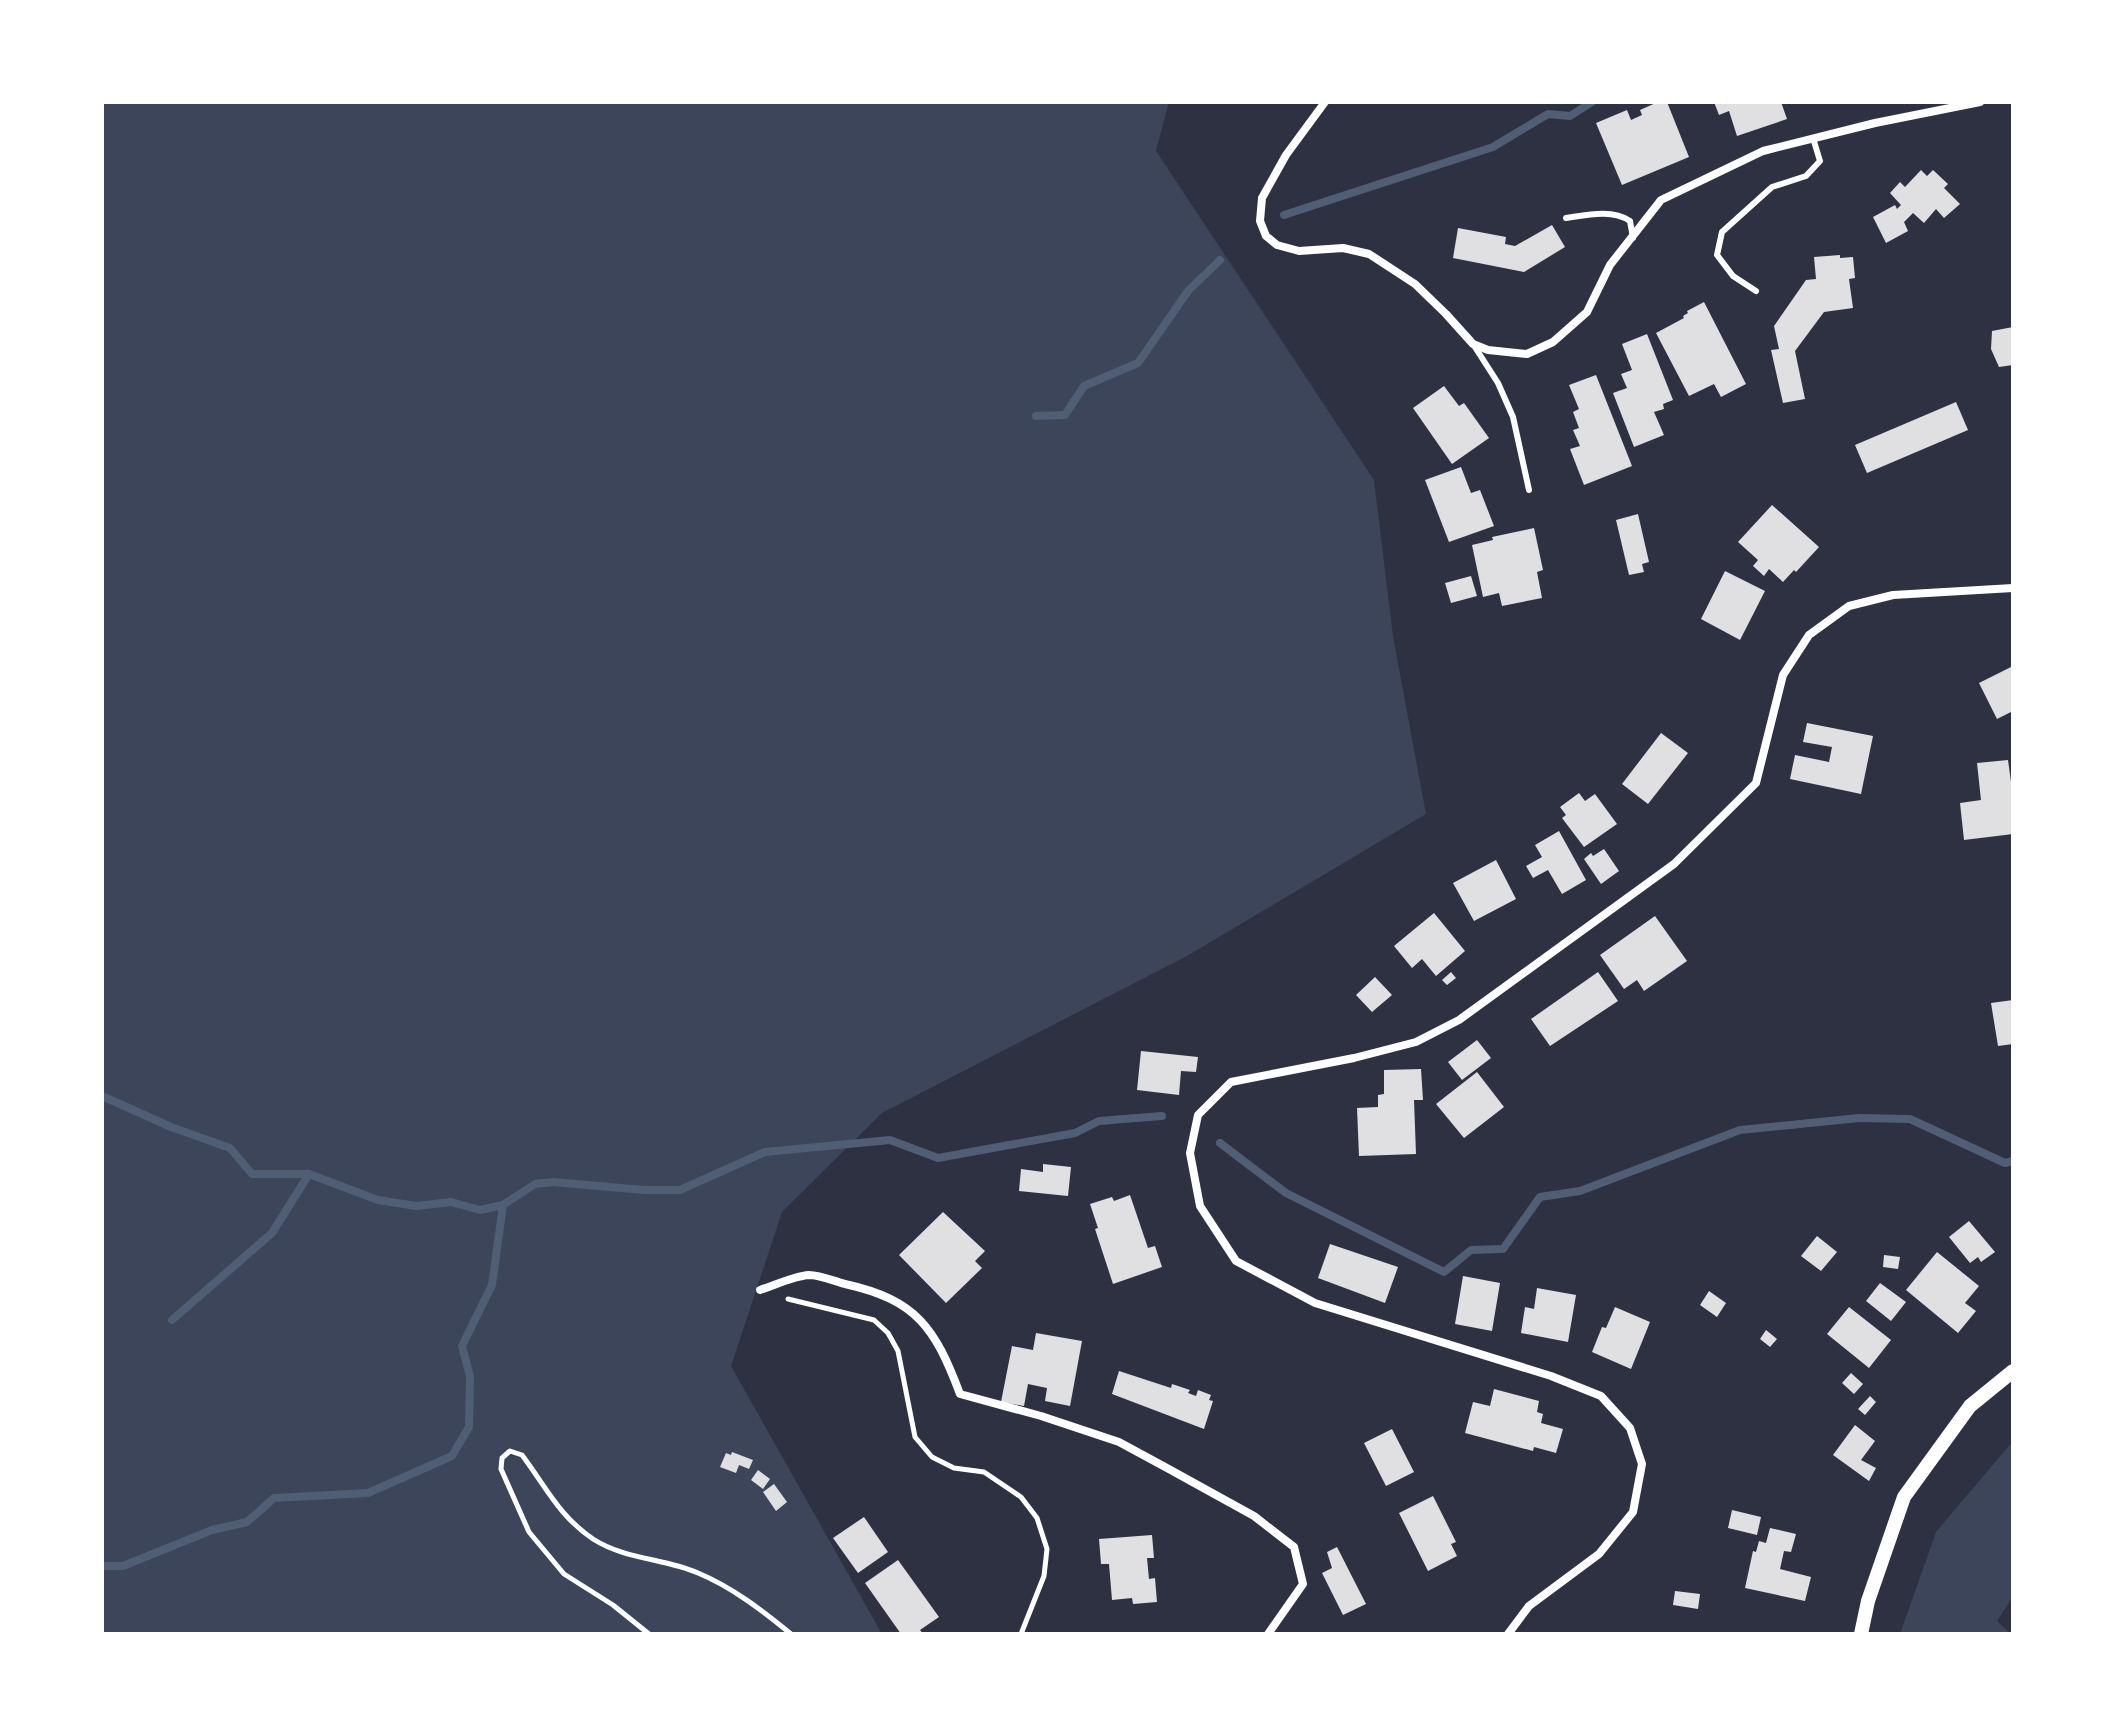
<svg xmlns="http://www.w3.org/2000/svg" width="2115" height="1736" font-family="Roboto,sans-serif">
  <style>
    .green { fill: #3c4559 }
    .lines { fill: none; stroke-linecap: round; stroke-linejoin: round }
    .stream { stroke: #4f5d75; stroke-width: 8 }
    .building { fill: #e0e0e3 }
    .path { stroke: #fff; stroke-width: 5 }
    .service { stroke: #fff; stroke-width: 6 }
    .minor { stroke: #fff; stroke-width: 8 }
    .tertiary { stroke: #fff; stroke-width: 14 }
  </style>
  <rect width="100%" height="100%" fill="#2d3142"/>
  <path class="green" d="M102,102H1169L1156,151L1374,480L1393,636L1426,814L1187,956L882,1113L782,1212L731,1366L882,1634H102Z
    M2013,1441V1597L1997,1621L2011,1634H1900L1936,1532Z"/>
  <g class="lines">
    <path class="stream" d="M1284,215L1493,147L1548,114L1570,116L1592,102
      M1036,416L1065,415L1084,386L1138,363L1188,291L1220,260
      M102,1096L171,1127L230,1148L252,1174H309L378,1200L416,1206L451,1202L480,1210L503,1205L535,1184L553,1182L644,1190H680L765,1152L890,1140L938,1158L1075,1133L1099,1121L1162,1116
      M1220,1143L1286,1193L1444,1272L1471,1250L1503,1249L1540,1197L1580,1191L1740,1130L1859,1118L1910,1119L2005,1163L2013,1161
      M172,1320L272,1233L309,1174
      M102,1566H123L212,1530L247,1522L274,1498L368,1493L452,1456L469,1427L470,1376L462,1346L492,1285L503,1205"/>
  </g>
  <path class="building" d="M1658,102H1667L1689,157L1622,185L1596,123L1627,110L1631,120L1642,115L1640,110Z
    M1714,102H1781L1787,119L1737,136L1729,111L1719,115Z
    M1921,170L1927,176L1933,170L1948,184L1944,188L1960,204L1944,218L1936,209L1924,223L1913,213L1904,222L1908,231L1886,243L1873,217L1895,205L1897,209L1901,205L1890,193L1900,182L1905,187Z
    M1552,225L1565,247L1524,272L1453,258L1458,228L1506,237L1505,244L1515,246Z
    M1840,255V258L1853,257L1855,278L1849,279L1853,308L1824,312L1795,351L1805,399L1783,403L1771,350L1779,349L1774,326L1806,280L1816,279L1814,257Z
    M1704,302L1746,384L1721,397L1714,384L1689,396L1656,333L1684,318L1683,316L1688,313L1687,311Z
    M2013,327V365L1999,367L1991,349L1992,331Z
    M1647,334L1673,400L1663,404L1664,409L1654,412L1664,435L1634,447L1613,393L1627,388L1621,374L1632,370L1622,344Z
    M1596,375L1632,466L1584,485L1570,449L1580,446L1573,430L1579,428L1573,412L1579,409L1569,385Z
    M1444,386L1459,406L1464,403L1489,438L1452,464L1413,408Z
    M1956,402L1968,430L1867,473L1855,445Z
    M1461,467L1471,493L1480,490L1494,526L1449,542L1425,480Z
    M1772,505L1819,547L1796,572L1794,570L1783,582L1769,569L1764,576L1753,566L1758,560L1738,542Z
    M1638,514L1649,562L1642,564L1644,572L1629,575L1616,520Z
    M1534,528L1543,570L1537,572L1542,598L1502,606L1499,593L1483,597L1472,545L1493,540L1492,537Z
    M1725,571L1765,591L1740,640L1701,619Z
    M1471,576L1477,596L1451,603L1445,583Z
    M2013,666V711L1997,719L1979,683Z
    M1807,723L1873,736L1861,794L1790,779L1795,755L1829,762L1832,747L1803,742Z
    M1661,733L1688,753L1648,804L1622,784Z
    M2008,760L2013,796V834L1964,840L1960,803L1981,800L1977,763Z
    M1579,793L1585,801L1595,794L1617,824L1584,847L1562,818L1566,815L1560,807Z
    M1559,831L1586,880L1562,894L1548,870L1533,878L1526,866L1542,857L1535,845Z
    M1604,849L1619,871L1601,884L1584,859L1591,853L1593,856Z
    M1496,860L1516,899L1474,921L1453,883Z
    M1434,913L1465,951L1436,976L1422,959L1412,968L1394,946Z
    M1655,916L1687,961L1644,991L1637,980L1624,989L1600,955Z
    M1451,972L1456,978L1447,985L1442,980Z
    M1598,972L1618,1001L1550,1046L1531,1019Z
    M1375,977L1392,995L1372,1012L1356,995Z
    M2013,1000V1044L1998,1046L1991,1003Z
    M1477,1040L1491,1058L1462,1080L1448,1062Z
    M1141,1051L1198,1057L1196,1072L1181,1071L1179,1095L1137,1090Z
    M1421,1069L1423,1100H1414L1416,1154L1359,1156L1357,1108L1378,1107V1095L1384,1094V1070Z
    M1477,1072L1504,1107L1464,1138L1436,1104Z
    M1043,1164L1071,1167L1068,1196L1019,1191L1021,1169L1043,1172Z
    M1130,1195L1148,1248L1155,1246L1162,1267L1113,1284L1095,1229L1098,1228L1090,1204L1112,1197L1114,1201Z
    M943,1212L985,1251L975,1261L982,1268L946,1303L899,1255Z
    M1969,1221L1995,1252L1981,1262L1978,1257L1970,1263L1949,1237Z
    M1817,1236L1837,1252L1821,1271L1801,1256Z
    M1330,1244L1398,1267L1385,1303L1318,1278Z
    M1937,1252L1979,1286L1965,1303L1976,1311L1958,1333L1906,1290Z
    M1884,1255L1900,1257L1898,1269L1883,1267Z
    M1463,1276L1500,1283L1492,1331L1455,1324Z
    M1880,1283L1906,1302L1891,1321L1866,1301Z
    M1537,1288L1576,1295L1568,1342L1521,1333L1525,1307L1534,1309Z
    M1709,1291L1726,1303L1717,1317L1700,1305Z
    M1615,1307L1650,1322L1631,1369L1592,1352L1602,1327L1606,1328Z
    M1849,1307L1891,1340L1869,1368L1827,1334Z
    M1766,1330L1777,1339L1770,1347L1760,1339Z
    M1036,1333L1082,1341L1070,1406L1045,1401L1047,1388L1028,1384L1024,1406L1001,1402L1012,1346L1033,1350Z
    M1119,1371L1171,1388L1172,1384L1190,1390L1188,1393L1196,1396L1198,1390L1211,1395L1209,1400L1213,1401L1204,1429L1112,1394Z
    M1851,1373L1863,1384L1854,1394L1842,1383Z
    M1494,1389L1539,1401L1537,1412L1543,1414L1541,1423L1563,1429L1556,1453L1534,1447L1533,1451L1465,1433L1473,1402L1490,1406Z
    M1870,1396L1876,1402L1865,1415L1858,1409Z
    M1855,1425L1875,1441L1861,1460L1876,1468L1869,1481L1833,1455Z
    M1392,1429L1414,1472L1386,1486L1364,1443Z
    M732,1452L753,1460L749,1469L739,1465L736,1473L720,1467L726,1453L731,1455Z
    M758,1470L770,1479L763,1489L751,1480Z
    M774,1484L787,1502L776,1511L763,1492Z
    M1433,1496L1456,1542L1451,1544L1457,1556L1428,1571L1399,1513Z
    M1732,1510L1761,1517L1757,1535L1728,1528Z
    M864,1517L888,1552L858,1573L833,1538Z
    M1770,1528L1796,1534L1791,1552L1784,1551L1780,1569L1811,1577L1805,1601L1745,1588L1753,1551L1756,1552L1759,1541L1766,1543Z
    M1152,1535L1154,1558H1147L1149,1579L1155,1578L1157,1602L1133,1604L1132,1598L1112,1600L1109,1564H1101L1099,1539Z
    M1337,1547L1366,1604L1343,1615L1322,1573L1332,1568L1327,1552Z
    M898,1560L939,1617L920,1630L923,1634H901L865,1583Z
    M1675,1591L1700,1594L1698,1609L1673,1605Z"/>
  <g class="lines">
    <path class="path" d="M788,1299L874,1320L888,1333L898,1351L915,1437L932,1457L954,1468L984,1472L1021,1497L1037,1518L1047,1549L1044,1576L1021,1634
      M649,1634L613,1605L564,1574L529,1532L501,1469L502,1458L510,1451L522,1455C546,1487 559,1516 593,1539C626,1560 664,1558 698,1573C732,1587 763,1611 791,1634"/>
    <path class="service" d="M1566,218C1587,215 1612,209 1630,221L1633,238
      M1756,291L1733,276L1717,255L1722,232L1772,187L1806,176L1820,161L1813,138
      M1473,344L1498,383L1513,417L1529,490"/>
    <path class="minor" d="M1325,102L1286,155L1262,198L1260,221L1266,236L1277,245L1299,251L1343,248L1369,254L1415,284L1446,314L1473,344L1488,350L1527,354L1553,342L1587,312L1610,265L1661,200L1763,151L1875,123L1980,102
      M760,1290C775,1285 794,1276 809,1275C820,1275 834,1281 845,1284C917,1300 935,1328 960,1394L1041,1416L1119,1442L1167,1468L1254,1516L1294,1547L1303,1584L1268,1634
      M1508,1634L1529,1606L1599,1554L1633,1512L1642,1464L1630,1428L1601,1396L1551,1376L1315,1303L1236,1261L1200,1206L1190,1153L1198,1115L1231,1082L1354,1058L1416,1042L1459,1020L1674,864L1756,783L1783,675L1809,635L1849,606L1893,595L2013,588"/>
    <path class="tertiary" d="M1861,1634L1868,1601L1904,1497L1970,1406L2013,1371"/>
  </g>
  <rect width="2115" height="1736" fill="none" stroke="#ffffff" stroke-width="208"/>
</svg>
